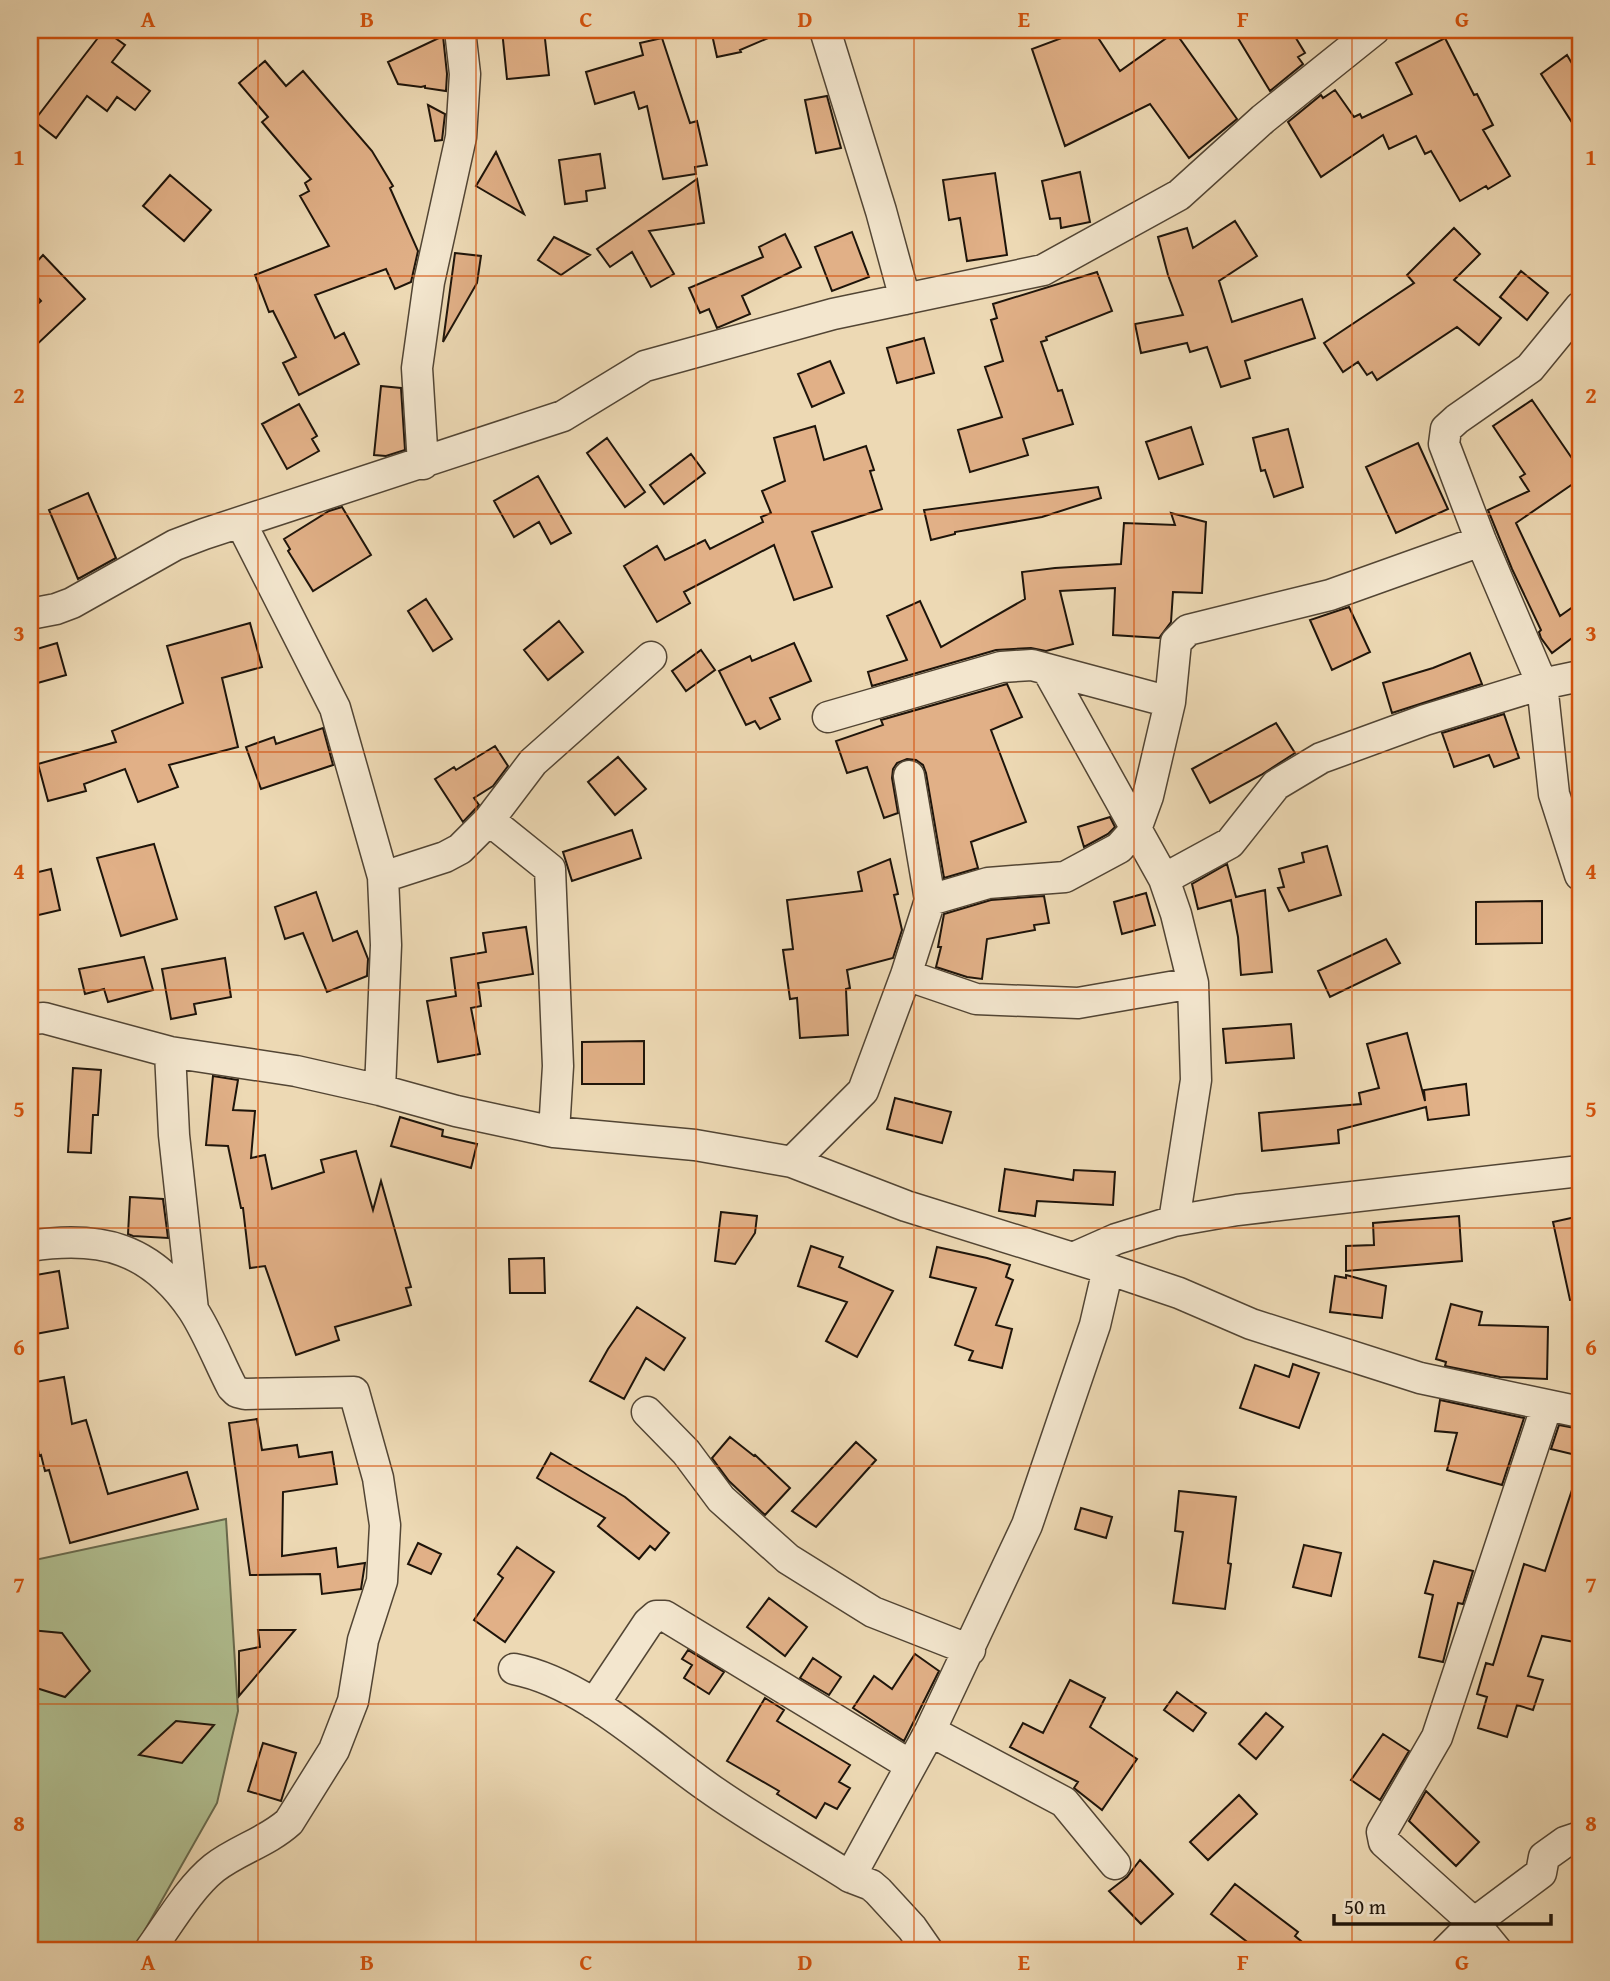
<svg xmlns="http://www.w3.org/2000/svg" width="1610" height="1981" font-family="'Gentium Book Plus',serif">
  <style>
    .green { fill: #b1c092; stroke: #686a4e; stroke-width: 2 }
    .building { fill: #e1b087; stroke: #1e140a; stroke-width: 2 }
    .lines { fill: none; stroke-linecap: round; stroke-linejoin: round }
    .street-casing { stroke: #524534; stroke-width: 33 }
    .street { stroke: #f3e6ce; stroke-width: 30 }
    .grid { fill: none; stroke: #d4520c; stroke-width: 2; stroke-opacity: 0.55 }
    .neatline { fill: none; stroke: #d4520c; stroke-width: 2.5 }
    .grid-label { font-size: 23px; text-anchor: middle; font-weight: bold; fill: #d4520c }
  </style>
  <rect width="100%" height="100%" fill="#edd9b4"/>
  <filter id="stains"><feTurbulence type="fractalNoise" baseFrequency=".00286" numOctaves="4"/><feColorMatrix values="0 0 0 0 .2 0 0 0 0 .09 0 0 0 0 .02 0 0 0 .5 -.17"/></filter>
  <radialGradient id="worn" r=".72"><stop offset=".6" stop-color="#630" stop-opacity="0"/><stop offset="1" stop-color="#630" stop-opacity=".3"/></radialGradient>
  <path class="green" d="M226,1519L238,1711L217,1803L133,1951H30V1561Z"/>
  <path class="building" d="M104,30L125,45L112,62L150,91L135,110L117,97L107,111L87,96L56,138L34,121Z
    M502,30H544L549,75L507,79Z
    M711,30H787L740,50L741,52L717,57Z
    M1083,30H1093L1120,71L1175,32L1237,119L1189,158L1150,104L1065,146L1032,49Z
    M1233,30H1291L1305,53L1298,57L1303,64L1270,91Z
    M443,36L447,74L446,91L425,88V86L421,87L398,84L388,62Z
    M662,38L690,123L697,121L707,165L695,167L696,174L663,179L647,106L639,109L634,92L595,104L586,72L643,55L640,43Z
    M1445,38L1474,95L1477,94L1493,125L1483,130L1510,176L1488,189L1486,186L1460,201L1431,151L1425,154L1416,136L1389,149L1383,135L1321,177L1288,122L1321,95L1323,98L1335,90L1354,117L1360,114L1362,118L1412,94L1396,63Z
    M1567,55L1580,77V135L1541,74Z
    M265,61L286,86L303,71L372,151L393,186L390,188L418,251L411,282L395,289L386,269L315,295L335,338L344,333L359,364L299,395L283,363L296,357L273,311L269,312L255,275L329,246L300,196L309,191L305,183L311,179L262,122L268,117L239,83Z
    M827,96L841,148L816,153L805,100Z
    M428,105L445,114L442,140L435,141Z
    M496,152L524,214L476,186Z
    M600,154L605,188L586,191L587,201L565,204L559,160Z
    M1080,172L1090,222L1061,228L1060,218L1050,219L1042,181Z
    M995,173L1007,255L967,261L960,218L949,220L943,180Z
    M170,175L211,210L184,241L143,206Z
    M697,179L704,223L649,231L674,274L651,287L632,252L610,267L597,249Z
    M1235,221L1257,256L1219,281L1232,322L1302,299L1315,338L1245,361L1250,378L1221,387L1207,347L1190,352L1187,343L1141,353L1135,324L1183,315L1168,275L1158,237L1187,228L1193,248Z
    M1454,228L1480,254L1454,280L1501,318L1479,345L1457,327L1377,380L1372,372L1367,375L1358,362L1343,372L1324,343L1414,283L1407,275Z
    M852,232L869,277L832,291L815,247Z
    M785,234L801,267L742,296L750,314L717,328L709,309L700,313L689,288L763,257L759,247Z
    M554,237L590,255L561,275L538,260Z
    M455,253L481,256L477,283L443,342Z
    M43,255L85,299L30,351V311L41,301L30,289V269Z
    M1521,271L1548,293L1527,320L1500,297Z
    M1097,272L1112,311L1046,337L1047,340L1041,342L1058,391L1062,390L1073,424L1023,439L1028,455L970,472L958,430L1002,417L985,367L1003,361L991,320L997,318L993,304Z
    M924,338L934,373L897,383L887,348Z
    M830,361L844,393L812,407L798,374Z
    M381,386L401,388L405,450L386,456L374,455Z
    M1532,400L1580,470V479L1516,523L1560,616L1580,602V632L1552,653L1541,638L1539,632L1541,630L1512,569L1488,510L1529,491L1520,477L1525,474L1493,426Z
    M299,404L317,436L312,439L319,451L287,469L262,424Z
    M815,426L824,460L866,446L874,470L870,471L882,509L812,532L832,587L794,600L774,545L684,592L690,603L657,622L624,566L657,546L665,560L705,540L710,549L763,522L761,517L771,513L762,491L785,481L774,438Z
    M1191,427L1203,464L1159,479L1146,442Z
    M1288,429L1303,487L1274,497L1265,470L1261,471L1253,438Z
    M607,438L645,492L625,507L587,453Z
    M1418,443L1448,509L1396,533L1366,467Z
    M691,454L705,473L664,504L650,485Z
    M538,476L571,533L551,544L539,522L514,537L494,501Z
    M1098,487L1101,498L1042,517L955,532V534L931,540L924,510Z
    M88,493L116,558L78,579L49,510Z
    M342,507L371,555L313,591L288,551L290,549L284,539L329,511Z
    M1171,513L1206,522L1202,593L1173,592L1171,622L1159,638L1113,635L1115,588L1060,591L1073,644L1046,651L1031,648L996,650L872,686L868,672L907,660L887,616L920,601L941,647L1025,599L1022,572L1055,568L1121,564L1124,523L1175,525Z
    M426,599L452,639L433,651L408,611Z
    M1349,607L1370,652L1332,670L1310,620Z
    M559,621L583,652L548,680L524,650Z
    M250,623L262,667L222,678L238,747L169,765L178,787L138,802L125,769L84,784L86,791L48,801L38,764L116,742L112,731L183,703L167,646Z
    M57,643L66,675L34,684L30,670V651Z
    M794,643L811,681L770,698L780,719L760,729L755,721L746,725L719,671L750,656L752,661Z
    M701,650L715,670L686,691L672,671Z
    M1470,653L1482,684L1392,713L1383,683L1433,668Z
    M1007,684L1022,717L991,730L1026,822L971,842L978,868L944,878L926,773L923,765L916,760L907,759L897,763L893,769L892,778L898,813L884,818L867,767L847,773L836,741L883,725L881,720Z
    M1504,714L1519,758L1494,767L1489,755L1454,767L1442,733Z
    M1276,723L1295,753L1261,775L1210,803L1192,769Z
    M323,728L333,765L261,789L246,747L274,737L276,744Z
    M495,746L508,766L493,786L474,798L479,805L463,822L435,779L454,767L456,770Z
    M618,757L646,789L615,815L588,782Z
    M1110,817L1115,827L1108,834L1084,847L1078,827Z
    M632,830L641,858L572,881L563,852Z
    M154,844L177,919L121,936L97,858Z
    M1327,846L1341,895L1289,911L1278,888L1284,887L1279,869L1304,862L1302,853Z
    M890,859L898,894L894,895L902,930L893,958L847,970L850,988L846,989L848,1035L800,1038L797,998L790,999L783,950L793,949L787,900L862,891L858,872Z
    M1227,864L1236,897L1265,890L1272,972L1241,975L1238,937L1231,900L1198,909L1192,884Z
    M51,869L60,910L30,917V874Z
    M316,892L333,941L357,931L368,959L367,976L327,992L303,933L285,939L275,907Z
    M1146,893L1155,925L1122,934L1114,902Z
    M1044,896L1049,923L1034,925L1035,930L987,939L982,979L967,977L936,967L941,947H938L944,914L991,900Z
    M1542,901V943L1476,944V902Z
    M526,927L533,974L478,983L481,1006L471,1008L480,1054L438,1062L427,1001L456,996L451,958L486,952L483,933Z
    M1386,939L1400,963L1330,997L1318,971Z
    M144,957L153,990L108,1002L104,989L85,994L79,969Z
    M225,958L231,997L194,1004L196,1014L171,1019L162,969Z
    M1291,1024L1294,1058L1226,1063L1223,1029Z
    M1407,1033L1425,1101L1424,1090L1466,1084L1469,1115L1428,1120L1426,1107L1338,1130L1339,1143L1262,1151L1259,1113L1361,1104L1359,1093L1379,1088L1367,1044Z
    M644,1041V1084H582V1042Z
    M73,1068L101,1070L98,1115H93L91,1153L68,1152Z
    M213,1076L238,1080L233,1110L255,1111L251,1158L265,1155L272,1189L324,1172L321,1160L356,1151L373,1210L381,1181L411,1287L406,1288L411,1305L335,1327L339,1340L296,1355L265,1266L250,1268L243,1208H241L228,1146L206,1145Z
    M895,1098L951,1112L942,1143L887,1129Z
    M400,1117L443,1130L442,1136L477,1144L471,1168L391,1146Z
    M1005,1169L1073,1180L1074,1170L1115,1172L1113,1205L1037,1201L1035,1216L999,1211Z
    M130,1197L163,1199L168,1238L133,1236L128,1234Z
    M721,1212L757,1216L755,1233L735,1264L715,1261Z
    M1459,1216L1462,1261L1346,1271V1246L1374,1245L1373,1223Z
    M1580,1216V1299L1570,1300L1553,1222Z
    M811,1246L843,1257L839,1267L893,1291L857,1357L826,1341L847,1302L798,1286Z
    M937,1247L987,1258L1010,1265L1006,1277L1013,1280L996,1325L1012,1329L1002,1368L969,1360L973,1351L955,1345L976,1288L930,1277Z
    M544,1258L545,1293H510L509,1259Z
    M59,1271L68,1328L30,1335V1276Z
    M1346,1275L1386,1286L1382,1318L1330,1312L1335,1276L1346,1278Z
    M1451,1304L1482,1312L1479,1325L1548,1327L1547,1379L1500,1377L1445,1366L1446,1362L1436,1359Z
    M637,1307L685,1338L664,1370L646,1358L624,1399L590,1381L608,1349Z
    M1293,1364L1319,1373L1299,1428L1240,1408L1255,1365L1289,1377Z
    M64,1377L72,1424L86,1420L108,1494L187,1472L198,1509L70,1543L49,1470L45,1471L41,1455L39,1456L30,1399V1383Z
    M1440,1400L1524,1418L1502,1485L1447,1470L1457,1433L1435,1431Z
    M257,1419L262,1450L297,1445L299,1457L332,1452L337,1484L283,1492L282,1556L336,1548L338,1567L365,1563L361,1589L322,1594L320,1574L250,1575L229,1423Z
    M1559,1425L1580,1429V1456L1551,1449Z
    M730,1437L754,1456L755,1455L790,1488L765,1515L729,1481L712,1458Z
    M856,1442L876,1460L816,1527L792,1511Z
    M551,1453L625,1497L669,1533L655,1550L650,1546L639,1559L598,1526L605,1518L537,1478Z
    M1576,1478L1580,1479V1643L1542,1636L1528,1676L1543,1680L1533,1710L1517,1705L1507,1737L1478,1728L1487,1697L1477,1694L1486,1663L1493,1665L1524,1564L1545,1571Z
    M1179,1491L1236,1497L1228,1563L1231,1564L1225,1609L1173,1603L1183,1532L1175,1531Z
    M1081,1508L1112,1517L1106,1538L1075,1529Z
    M418,1543L441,1554L431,1574L408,1564Z
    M1304,1545L1341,1553L1331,1596L1293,1587Z
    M517,1547L554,1572L505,1642L474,1620L503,1578L498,1574Z
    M1434,1561L1473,1571L1463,1604L1458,1603L1443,1662L1419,1657L1433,1595L1425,1593Z
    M769,1598L807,1627L785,1656L747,1627Z
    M30,1630L62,1633L90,1671L65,1697L30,1686Z
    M258,1630H295L239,1696V1651L260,1647Z
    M688,1650L724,1672L709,1694L684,1678L692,1665L682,1659Z
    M915,1654L939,1671L904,1741L853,1708L874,1676L892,1689Z
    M813,1658L841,1677L829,1695L800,1678Z
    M1070,1680L1105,1698L1090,1727L1137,1759L1102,1810L1074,1788L1078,1782L1010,1747L1023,1723L1043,1733Z
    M1177,1692L1206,1713L1193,1731L1164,1710Z
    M765,1698L784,1710L777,1721L850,1765L839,1782L850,1788L837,1809L825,1803L816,1818L777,1794L779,1791L727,1761Z
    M1266,1713L1283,1727L1256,1759L1239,1744Z
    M176,1721L214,1725L182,1763L139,1755Z
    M1383,1734L1409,1751L1380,1800L1351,1780Z
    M263,1743L296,1753L281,1801L248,1791Z
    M1426,1791L1479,1842L1456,1866L1409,1821Z
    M1239,1795L1257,1814L1208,1860L1190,1842Z
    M1140,1860L1173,1894L1141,1924L1109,1891L1127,1877Z
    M1235,1884L1298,1932L1295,1936L1313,1951H1259L1211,1914Z"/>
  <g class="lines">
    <g class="street-casing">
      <path id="street" d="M825,30L881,211L905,299
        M1580,307L1530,368L1457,419L1446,429L1444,444L1481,541L1542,684L1554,794L1580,875
        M423,464L417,368L429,282L461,137L465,74L460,30
        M241,523L335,708L383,877L386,945L380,1090
        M30,614L56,609L72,603L175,545L204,534L563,416L645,366L833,314L1043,270L1179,195L1263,119L1374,30
        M1047,669L1164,879L1176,914L1193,983L1196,1080L1174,1221
        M828,717L1001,667L1032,665L1170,702
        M489,820L550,869L558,1066L554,1132
        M383,877L445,857L460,849L489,820L533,762L651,657
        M1164,879L1230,843L1276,785L1321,758L1425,720L1542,684L1580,676
        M930,900L988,883L1065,877L1119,848L1136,829L1148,796L1170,702L1176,642L1188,630L1330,595L1481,541
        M906,975L976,999L1078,1003L1193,983
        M30,1019L44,1018L170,1052L296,1071L380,1090L456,1111L554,1132L695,1145L792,1162L906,1206L1108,1269L1179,1293L1251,1324L1420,1378L1580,1412
        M170,1052L174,1135L193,1310
        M792,1162L863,1091L906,975L930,900L909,776
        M30,1246C101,1235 151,1248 193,1310C208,1333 219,1362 232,1387L237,1392L245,1394L354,1392L378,1478L385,1525L382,1581L363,1640L353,1701L334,1750L289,1822C267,1842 237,1850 214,1868C189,1888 168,1925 149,1951
        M1073,1258L1116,1239L1174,1221L1237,1210L1580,1171
        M647,1412L686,1452L721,1499L788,1559L873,1612L970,1650
        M514,1669C585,1683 650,1747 709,1788C754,1820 803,1847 850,1877L871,1885L878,1891L912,1928L928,1951
        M594,1704L648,1623L656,1616H665L910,1765
        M930,1731L1064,1802L1115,1864
        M850,1877L930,1731L1027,1525L1095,1325L1108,1269
        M1446,1951L1474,1923L1541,1873L1544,1857L1565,1842L1580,1837
        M1497,1951L1474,1923L1384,1842L1382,1832L1437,1737L1547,1405"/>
    </g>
    <use href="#street" class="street"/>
  </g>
  <path class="grid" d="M258,30V1951M476,30V1951M696,30V1951M914,30V1951M1134,30V1951M1352,30V1951M30,276H1580M30,514H1580M30,752H1580M30,990H1580M30,1228H1580M30,1466H1580M30,1704H1580"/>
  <rect width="1610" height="1981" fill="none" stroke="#edd9b4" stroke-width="77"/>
  <path d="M1334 1914v10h217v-10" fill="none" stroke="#1e140a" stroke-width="3.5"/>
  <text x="1344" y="1914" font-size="21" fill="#1e140a" stroke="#f3e6ce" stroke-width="5" paint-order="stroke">50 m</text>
  <rect x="38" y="38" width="1534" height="1904" class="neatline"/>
  <g class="grid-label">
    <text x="148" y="27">A</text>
    <text x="367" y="27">B</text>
    <text x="586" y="27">C</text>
    <text x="805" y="27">D</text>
    <text x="1024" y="27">E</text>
    <text x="1243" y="27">F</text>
    <text x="1462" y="27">G</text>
    <text x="19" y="165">1</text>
    <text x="1591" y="165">1</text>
    <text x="19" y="403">2</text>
    <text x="1591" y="403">2</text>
    <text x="19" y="641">3</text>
    <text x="1591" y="641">3</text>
    <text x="19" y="879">4</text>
    <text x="1591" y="879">4</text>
    <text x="19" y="1117">5</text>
    <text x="1591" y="1117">5</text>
    <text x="19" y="1355">6</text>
    <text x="1591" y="1355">6</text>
    <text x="19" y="1593">7</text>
    <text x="1591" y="1593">7</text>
    <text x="19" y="1831">8</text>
    <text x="1591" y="1831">8</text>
    <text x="148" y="1970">A</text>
    <text x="367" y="1970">B</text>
    <text x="586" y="1970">C</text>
    <text x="805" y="1970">D</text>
    <text x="1024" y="1970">E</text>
    <text x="1243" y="1970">F</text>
    <text x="1462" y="1970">G</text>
  </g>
  <rect width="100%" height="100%" filter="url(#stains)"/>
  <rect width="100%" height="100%" fill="url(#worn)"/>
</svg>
